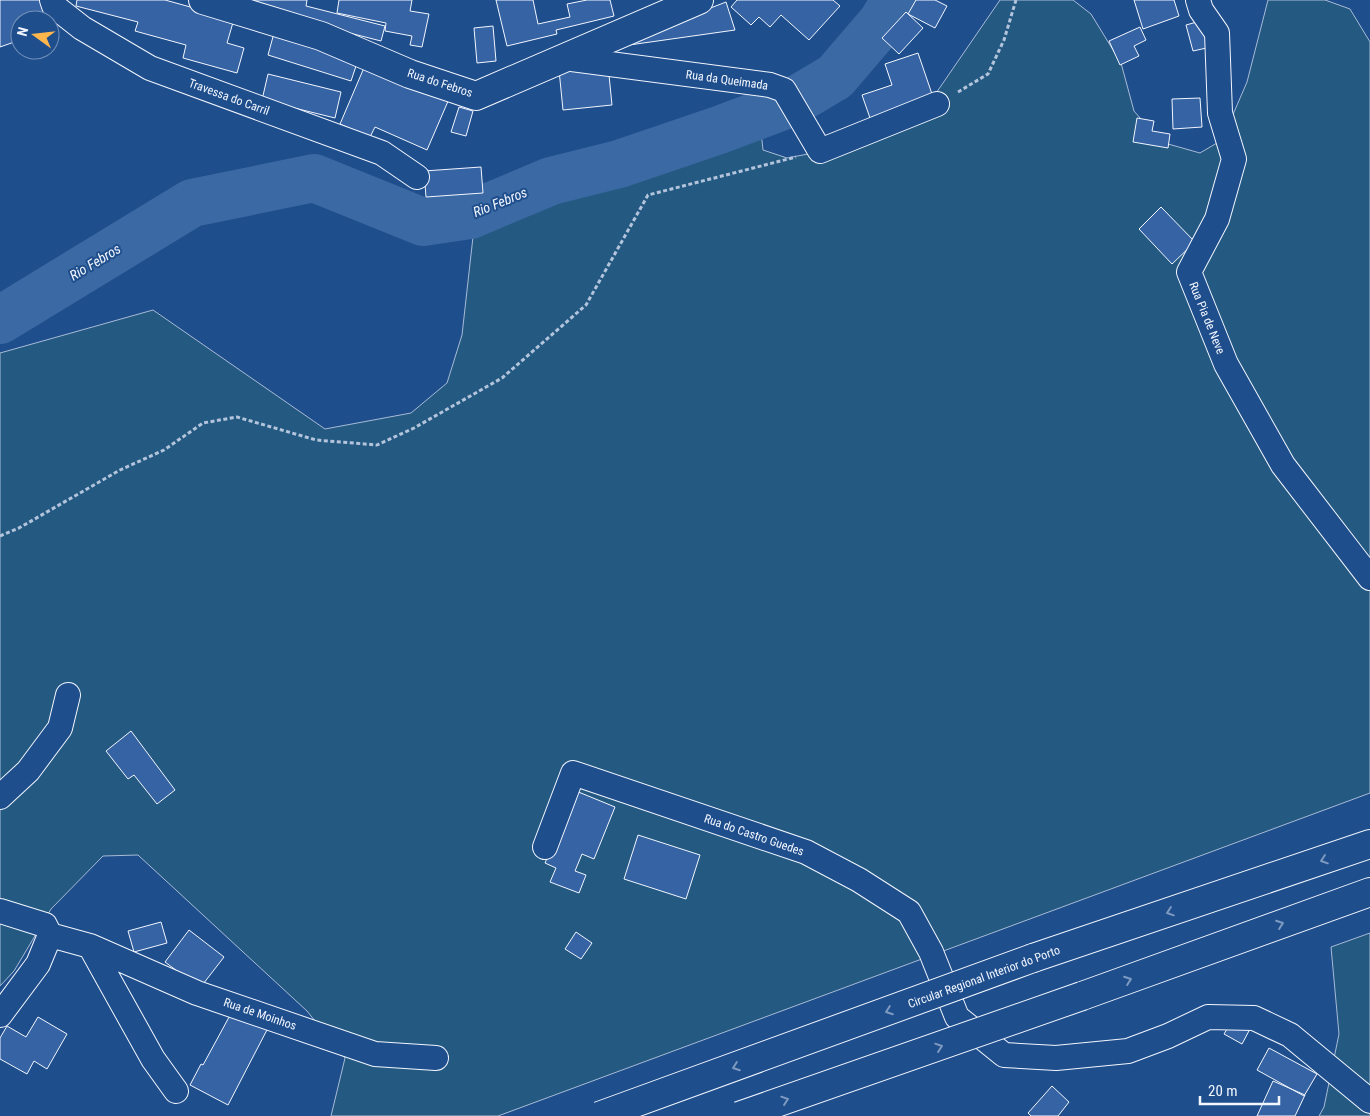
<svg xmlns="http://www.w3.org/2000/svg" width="1370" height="1116" font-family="'Roboto Condensed',sans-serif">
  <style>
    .green { fill: #245a82; stroke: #a8bbd7 }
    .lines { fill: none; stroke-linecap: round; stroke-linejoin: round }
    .river { stroke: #3b69a3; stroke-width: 48 }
    .building { fill: #3563a3; stroke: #f2f6ff }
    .minor-casing { stroke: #f2f6ff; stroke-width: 26 }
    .tertiary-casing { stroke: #f2f6ff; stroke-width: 30 }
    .motorway-casing { stroke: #f2f6ff; stroke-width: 30 }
    .path { stroke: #b3c4dc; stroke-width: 3; stroke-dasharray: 4 2.5; stroke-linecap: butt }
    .minor { stroke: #1f4e8c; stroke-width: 24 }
    .tertiary { stroke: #1f4e8c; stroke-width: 28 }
    .motorway { stroke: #1f4e8c; stroke-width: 28 }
    .motorway-bridge-casing { stroke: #f2f6ff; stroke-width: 30; stroke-linecap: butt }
    .motorway-bridge { stroke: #1f4e8c; stroke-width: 28 }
    .oneway { stroke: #7e9ac0 }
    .labels { text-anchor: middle; stroke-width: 4; stroke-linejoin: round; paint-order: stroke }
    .street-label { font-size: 12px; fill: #f2f6ff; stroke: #1f4e8c }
    .water-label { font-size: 14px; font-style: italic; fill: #f2f6ff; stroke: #1f4e8c }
  </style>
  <rect width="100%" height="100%" fill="#1f4e8c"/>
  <path class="green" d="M1000,0H1073L1091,14L1121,63L1134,111L1161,142L1200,153L1222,140L1247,82L1268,0H1325L1350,9L1370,42V793L498,1116H331L345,1058L307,1011L138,855L103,856L51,909L14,971L0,986V353L153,310L325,429L411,413L447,383L462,335L476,210L607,160L757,93L763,150L787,158L845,147L932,99Z
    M1370,933V1116H1319L1324,1107L1339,1034L1331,947Z"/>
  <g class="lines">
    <path class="river" d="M0,320L192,203L314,178L423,222L470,215L551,181L619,164L719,130L791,103L835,77L883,21L895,0"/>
  </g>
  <path class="building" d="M0,0H42L49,20H20V40L0,47Z
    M77,0H165L234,19L227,43L244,48L237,73L183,58L186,45L135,31L138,22L76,6Z
    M233,0H307L306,6L385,26L381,41L232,3Z
    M339,0H412L410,11L429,14L422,47L410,45L412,36L385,31L386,23L337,13Z
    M496,0H533L538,24L570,17L567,4L587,0H610L614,16L556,30L557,34L507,46Z
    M737,0H833L840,6L809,40L781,15L770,27L759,17L751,25L731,7Z
    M916,0H935L947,6L935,28L908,14Z
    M1134,0H1174L1179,16L1143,29Z
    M726,2L735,30L608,48Z
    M906,12L923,28L899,54L882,38Z
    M1204,20L1211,47L1193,51L1186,25Z
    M493,26L496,61L477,63L474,28Z
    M1140,27L1146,40L1134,46L1139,56L1120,65L1109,41Z
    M274,33L358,60L351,81L268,55Z
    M918,53L933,97L870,118L862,95L892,85L885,64Z
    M366,63L449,99L427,150L375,127L370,137L340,124Z
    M608,65L612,105L563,110L559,70Z
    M268,74L341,92L335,118L262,100Z
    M1200,98L1202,127L1173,129L1172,99Z
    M459,107L473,111L466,136L451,132Z
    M1137,118L1154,121L1152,131L1170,134L1168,148L1133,142Z
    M481,167L483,193L426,197L424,171Z
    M1161,207L1195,242L1172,264L1139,229Z
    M131,731L175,790L157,804L134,775L128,779L106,751Z
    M576,791L615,807L594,859L582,854L575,871L586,875L579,893L550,882L556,868L545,863Z
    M638,835L700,855L686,899L624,879Z
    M161,922L167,943L134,952L128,931Z
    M189,930L224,957L200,988L165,962Z
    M576,932L592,943L581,959L565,949Z
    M234,1008L269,1026L228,1105L190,1085L201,1064L203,1065Z
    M38,1017L67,1034L47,1069L34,1061L27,1074L0,1059V1038L7,1026L26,1037Z
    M1233,1019L1250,1029L1242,1044L1224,1034Z
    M1269,1048L1317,1074L1304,1096L1257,1070Z
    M1273,1081L1305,1095L1295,1116H1257Z
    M1052,1086L1069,1102L1058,1116H1031L1028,1113Z"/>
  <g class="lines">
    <g class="minor-casing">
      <path id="minor" d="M52,0L54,6L82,28L150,68L382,153L417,177
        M1198,0L1201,10L1217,33L1220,113L1234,159L1217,219L1189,272L1226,364L1283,465L1370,578
        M564,58L770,85L784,90L820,151L937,104
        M0,797L28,771L60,728L68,695
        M545,847L573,773L806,852L859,880L909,912L931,952L957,1017L1004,1055L1056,1058L1128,1051L1168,1036L1208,1017L1254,1018L1290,1035L1370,1101
        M0,911L45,925L50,935L38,964L0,1015
        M50,935L90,946L197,993L375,1054L436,1058
        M90,946L153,1059L176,1091"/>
    </g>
    <g class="tertiary-casing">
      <path id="tertiary" d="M203,0L321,36L410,74L476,96L699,0"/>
    </g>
    <g class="motorway-casing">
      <path id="motorway" d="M1033,958L1370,844
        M1082,996L1370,892"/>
    </g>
    <path class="path" d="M958,92L988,74L1004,40L1016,0
      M0,536L19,528L120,470L164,450L203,423L237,417L316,440L377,445L414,428L502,378L586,305L648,195L796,157"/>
    <use href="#minor" class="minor"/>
    <use href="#tertiary" class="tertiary"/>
    <use href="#motorway" class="motorway"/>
    <g class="motorway-bridge-casing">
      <path id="motorway-bridge" d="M599,1116L1033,958
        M739,1116L1082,996"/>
    </g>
    <use href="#motorway-bridge" class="motorway-bridge"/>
  </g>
  <defs><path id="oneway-chevron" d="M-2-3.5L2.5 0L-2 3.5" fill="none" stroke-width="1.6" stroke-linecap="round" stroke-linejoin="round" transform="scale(1.25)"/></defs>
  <g class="oneway">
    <use href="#oneway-chevron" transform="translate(1324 860) rotate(161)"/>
    <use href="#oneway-chevron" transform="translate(1170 912) rotate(161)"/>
    <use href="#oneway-chevron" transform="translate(1280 924) rotate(-20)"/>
    <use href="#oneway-chevron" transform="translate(1128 980) rotate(-20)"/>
    <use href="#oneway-chevron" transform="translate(889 1011) rotate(160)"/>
    <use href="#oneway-chevron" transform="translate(939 1047) rotate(-19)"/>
    <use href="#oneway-chevron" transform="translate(736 1067) rotate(160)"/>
    <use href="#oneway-chevron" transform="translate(785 1100) rotate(-19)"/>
  </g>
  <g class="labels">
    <g class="street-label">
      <text transform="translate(727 80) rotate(8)" y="4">Rua da Queimada</text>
      <text transform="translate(440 83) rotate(18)" y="4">Rua do Febros</text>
      <text transform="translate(229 97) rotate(20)" y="4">Travessa do Carril</text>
      <text transform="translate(1207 318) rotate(68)" y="4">Rua Pia de Neve</text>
      <text transform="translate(754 835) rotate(19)" y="4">Rua do Castro Guedes</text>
      <text transform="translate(984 977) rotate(-20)" y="4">Circular Regional Interior do Porto</text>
      <text transform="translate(260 1014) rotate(19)" y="4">Rua de Moinhos</text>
    </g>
    <g class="water-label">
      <text transform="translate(500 202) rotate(-22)" y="5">Rio Febros</text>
      <text transform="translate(95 262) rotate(-31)" y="5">Rio Febros</text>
    </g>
  </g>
  <g transform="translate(35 35) rotate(285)"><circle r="24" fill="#1f4e8c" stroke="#7391ba"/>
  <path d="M0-4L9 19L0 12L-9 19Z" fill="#ffb74d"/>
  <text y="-8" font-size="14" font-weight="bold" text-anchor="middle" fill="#f2f6ff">N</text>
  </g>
  <path d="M1200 1096v8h79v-8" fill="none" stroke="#f2f6ff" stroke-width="2.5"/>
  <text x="1208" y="1096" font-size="15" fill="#f2f6ff" stroke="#1f4e8c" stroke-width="4" paint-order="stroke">20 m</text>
</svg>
